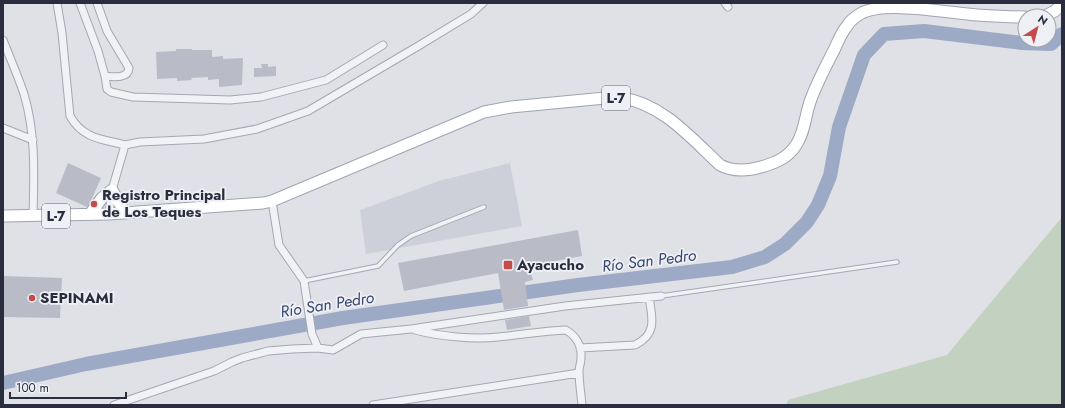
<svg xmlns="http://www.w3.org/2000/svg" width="1065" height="408" font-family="Jost,sans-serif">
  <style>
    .built { fill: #cdd0d9 }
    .green { fill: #c2d1c0 }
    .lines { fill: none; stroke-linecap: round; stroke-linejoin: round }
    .river { stroke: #9caac5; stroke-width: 14 }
    .building { fill: #b9bcc7 }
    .lane-casing { stroke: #a5a7b1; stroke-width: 5.5 }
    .street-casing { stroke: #a5a7b1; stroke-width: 9 }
    .primary-casing { stroke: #9fa4b2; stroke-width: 13 }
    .lane { stroke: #f1f2f6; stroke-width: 3.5 }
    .street { stroke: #f1f2f6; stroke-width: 7 }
    .primary { stroke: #fff; stroke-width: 11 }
    .poi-dot { fill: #c54b4b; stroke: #eef0f5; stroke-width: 1.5 }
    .labels { text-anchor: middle; stroke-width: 3.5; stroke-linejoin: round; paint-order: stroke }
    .shield { fill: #eef0f5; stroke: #646874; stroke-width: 1 }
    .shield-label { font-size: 14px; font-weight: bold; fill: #292d3d }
    .poi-label { font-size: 15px; font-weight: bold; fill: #292d3d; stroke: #eef0f5; text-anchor: start }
    .water-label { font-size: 16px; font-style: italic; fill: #36466e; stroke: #eef0f5 }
  </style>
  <rect width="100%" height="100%" fill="#dfe1e7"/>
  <path class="built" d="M510,163L522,226L366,254L360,210L439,181Z"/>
  <path class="green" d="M1062,217V405H786L788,400L947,355Z"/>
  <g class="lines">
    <path class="river" d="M3,383L86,364L343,318L578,285L732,267L765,257L785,244L807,222L818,205L830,176L839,127L864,55L884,34L924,31L1022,43L1051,44L1062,34"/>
  </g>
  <path class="building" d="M176,49H192V50H212V57L223,56V59L243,58L242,85L219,87V79L208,80V77L191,78L192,80L177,81V78L157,79L156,52L176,51Z
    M261,64H268V67L276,66V76L254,77V68H262Z
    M68,163L101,178L90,203L87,207L56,193Z
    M578,230L582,256L529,266L533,280L525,282L528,306L504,310L498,273L404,291L398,263Z
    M3,276L62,278L60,318L3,317Z
    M529,316L531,326L507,330L505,320Z"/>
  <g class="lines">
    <g class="lane-casing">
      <path id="lane" d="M304,281L378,266L398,245L411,236L484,207
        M661,296L897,262"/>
    </g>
    <g class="street-casing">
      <path id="street" d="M57,3L62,33L70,116C83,139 102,139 125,145
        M80,3L98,51L105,76C114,77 128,79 129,68L107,31L97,3
        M725,3L728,7
        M3,40C10,58 18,76 24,94C36,134 34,175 33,216
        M105,76L107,89L111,92L133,97L230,100L261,97L326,80L383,45
        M3,128L33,140
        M272,201L279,245L304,281L312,334L318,348
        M109,214L112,190L125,145L140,142L204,139L257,129L308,111L420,45L471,14L483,3
        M415,330C438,336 474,340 498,337C520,335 543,331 566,330C576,336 582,346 581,358C581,363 579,367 579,371C579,382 581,394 582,405
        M580,348L635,345C658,334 652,317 649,297
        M114,405L214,371L232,362L242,358L268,351L292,349L318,348L333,350L361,334L411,329L565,306L661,296
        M373,405L579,373"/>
    </g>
    <g class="primary-casing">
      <path id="primary" d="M1045,16L1055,11L1062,4
        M90,214L102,198L112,190L125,213
        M3,216L109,214L263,203L272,201L484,112L511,107L605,98C610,98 616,98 621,98C662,103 692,139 720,165C733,172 747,171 761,167C775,163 788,158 796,145C804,134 805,118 809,105C815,86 825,68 834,50C838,42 841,33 847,26C850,21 855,17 860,14C884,0 948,13 977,15C993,16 1009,17 1025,17"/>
    </g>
    <use href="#lane" class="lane"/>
    <use href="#street" class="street"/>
    <use href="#primary" class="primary"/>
  </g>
  <g class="poi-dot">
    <circle cx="94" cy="204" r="4"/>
    <rect x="503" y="260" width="10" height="10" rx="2"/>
    <circle cx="32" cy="298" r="4"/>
  </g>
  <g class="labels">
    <g class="shield">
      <rect x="602" y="86" width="28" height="24" rx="3"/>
      <rect x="42" y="204" width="28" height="24" rx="3"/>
    </g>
    <g class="shield-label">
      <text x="616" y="103">L-7</text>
      <text x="56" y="221">L-7</text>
    </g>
    <g class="poi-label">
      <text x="102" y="200">Registro Principal<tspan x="102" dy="17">de Los Teques</tspan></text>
      <text x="517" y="270">Ayacucho</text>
      <text x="40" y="303">SEPINAMI</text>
    </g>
    <g class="water-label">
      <text transform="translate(649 260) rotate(-7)" y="6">Río San Pedro</text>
      <text transform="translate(327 304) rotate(-9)" y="6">Río San Pedro</text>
    </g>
  </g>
  <rect width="1065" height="408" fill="none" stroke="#292d3d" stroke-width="8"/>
  <g transform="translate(1037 28) rotate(36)"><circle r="19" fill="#eef0f5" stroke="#9fa2ab"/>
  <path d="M0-3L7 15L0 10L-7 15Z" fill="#c54b4b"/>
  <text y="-6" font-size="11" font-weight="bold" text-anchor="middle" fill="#292d3d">N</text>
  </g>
  <path d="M10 392v6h116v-6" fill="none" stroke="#292d3d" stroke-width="2"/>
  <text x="16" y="392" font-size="12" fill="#292d3d" stroke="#eef0f5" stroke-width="3" paint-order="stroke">100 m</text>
</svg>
